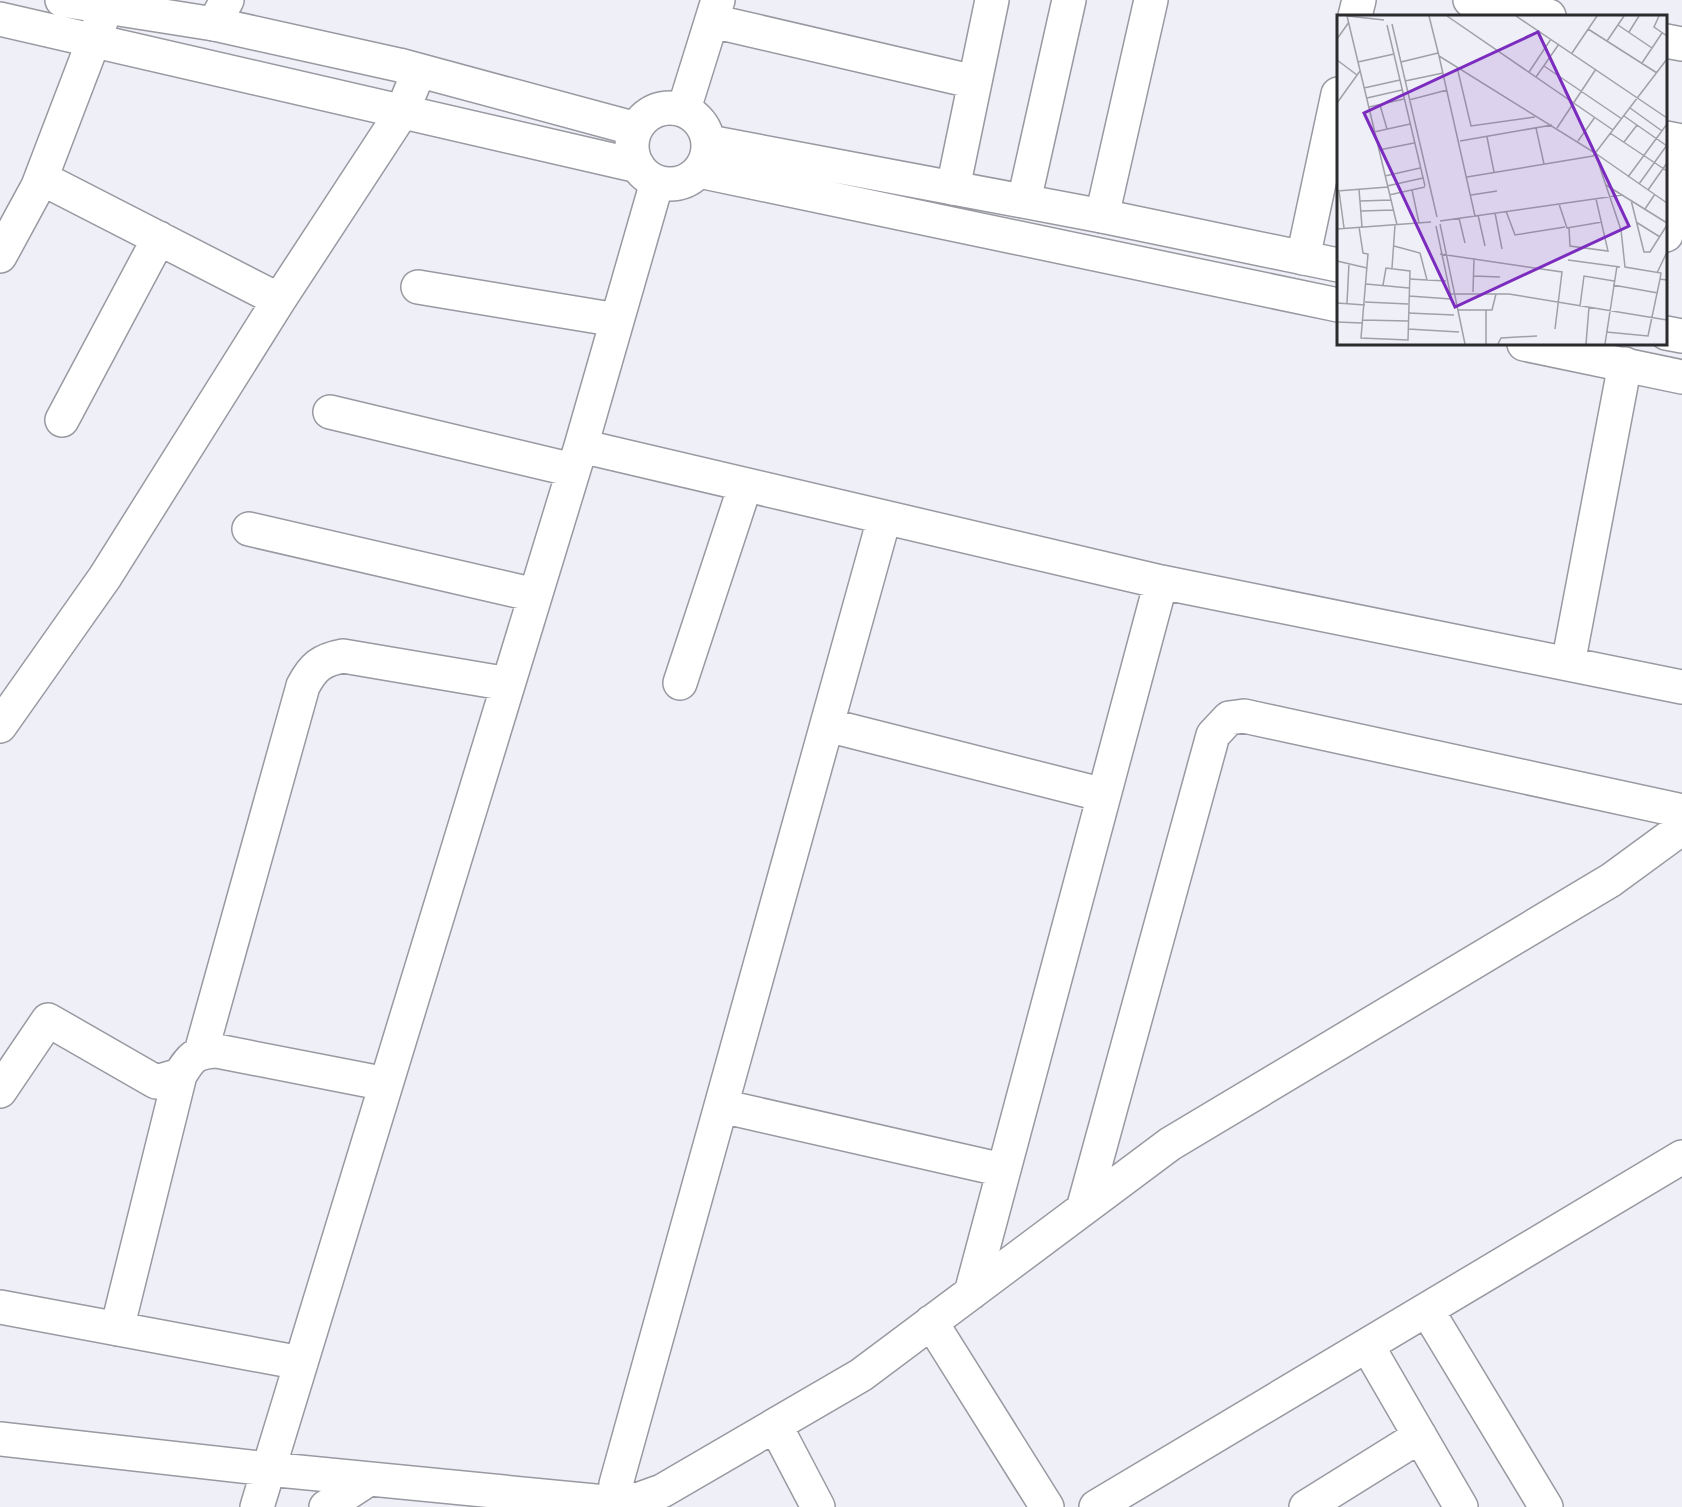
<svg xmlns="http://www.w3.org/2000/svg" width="1682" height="1507" font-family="Ubuntu,sans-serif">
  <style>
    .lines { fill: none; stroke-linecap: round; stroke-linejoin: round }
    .street-casing { stroke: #9899a1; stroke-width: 36 }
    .secondary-casing { stroke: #9899a1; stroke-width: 36 }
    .street { stroke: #fff; stroke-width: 33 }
    .secondary { stroke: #fff; stroke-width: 33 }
    .inset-road { fill: none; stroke: #a0a1a7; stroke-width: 1.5 }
    .view { fill: #7b2cbf; fill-opacity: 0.15; stroke: #7b2cbf; stroke-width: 3 }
    .inset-edge { fill: none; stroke: #2b2b2e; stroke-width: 3 }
  </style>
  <rect width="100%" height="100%" fill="#eeeff7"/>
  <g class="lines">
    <g class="street-casing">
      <path id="street" d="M1470,0L1549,16
        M1355,16L1359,0
        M712,21L975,82
        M214,24L227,0
        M1666,41L1682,44
        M684,109L718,0
        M1666,138L1682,141
        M41,178L279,300
        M953,188L992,0
        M1024,201L1069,0
        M1102,216L1151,0
        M1666,235L1682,160
        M0,256L38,186L103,16
        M1303,258L1338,94
        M418,287L617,320
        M330,412L573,470
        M62,420L159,238
        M581,446L1161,582L1682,687
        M249,529L535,595
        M1568,664L1625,364
        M680,683L745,486
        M827,725L1104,795
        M0,726L105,577L279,300L402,112L419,71
        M201,1052L303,686C313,667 321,660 343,656L508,684
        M0,1091L48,1020L156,1082L180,1075
        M721,1106L1003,1170
        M1083,1209L1213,735L1229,718L1244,716L1682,811
        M971,1293L1161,582
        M0,1307L301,1363
        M1427,1310L1546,1507
        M931,1322L1047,1507
        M117,1329L180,1075C191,1057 195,1052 217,1051L386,1084
        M1367,1345L1461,1507
        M775,1425L818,1507
        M0,1439L268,1469L626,1504L662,1491L861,1375L1170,1144L1611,880L1682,828
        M257,1507L581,446L657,182
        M326,1507L369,1479
        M628,1507L616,1484L884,519
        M1096,1507L1682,1157
        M1306,1507L1420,1436"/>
    </g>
    <g class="secondary-casing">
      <path id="secondary" d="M62,0L214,24L399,65L636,129
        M0,19L638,166
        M632 146a38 38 0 1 1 76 0a38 38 0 1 1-76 0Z
        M709,142L1102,216L1338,265
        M699,171L1338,305
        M1666,333L1682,336
        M1524,344L1682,377"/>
    </g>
    <use href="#street" class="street"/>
    <use href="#secondary" class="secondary"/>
  </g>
  <g transform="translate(1337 15)">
    <rect width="330" height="330" fill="#eeeff7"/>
    <path class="inset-road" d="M10,1L60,210M11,1L47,5M92,1L102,41L258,138L284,215L288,252L324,258L323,264M110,1L276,115M179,1L330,103M322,1L317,12L330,21M55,9L100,202M50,10L88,171M281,10L315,33M251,14L320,58M292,17L302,1M0,24L12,7M270,26L287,1M235,38L260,1M102,41L138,201M0,45L20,60M21,47L57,39M64,47L101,38M305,48L325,18M207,51L285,104M120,52L134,111L198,102M192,57L214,24M199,62L222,29M68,66L106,58M27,73L63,65M30,83L65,75M72,85L110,75M0,88L23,56M43,90L50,114M32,92L67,84M293,93L325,116M287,101L330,131M199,113L207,149M220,113L259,54M37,117L73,109M273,118L330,156M150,122L157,157M123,126L215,110M241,126L258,102M287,127L300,110M42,135L77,128M258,138L330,188M48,161L83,153M130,162L256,141L330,44M291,162L330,109M302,169L330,130M269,170L330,208M50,171L86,163M22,174L25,212M75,175L82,208M311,175L330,148M0,176L51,172M2,176L7,213M52,180L88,172M134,180L160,176M294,185L307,237H313L330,210M23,186L54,185M222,189L230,213L265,207M308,194L318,179M24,196L56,195M169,196L178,220L228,212M158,198L165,234M141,200L148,231M122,203L128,228M103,206L285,180M299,207L323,222M103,209L128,329M99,211L114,282M22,212L26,238L31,239L24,323L71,325L73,256L49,253L46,270M232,213L233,231L271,236L259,184M0,214L94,207M57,231L83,238L90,265M103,239L225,257L218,314M231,245L283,252M0,246L30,253M55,253L58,210M320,258L330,237M137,261L163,262M72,264L109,266M29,269L72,273M276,270L321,278M136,277L137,243M113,279H172L330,305M72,281L114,284M28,287L71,289M0,288L28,290M10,288L12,248M243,291L247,261L277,266M121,295H155L159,279M71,298L117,300M25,305L71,306M0,307L25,308M71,314L122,317M269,317L311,321L323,264L330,265M149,329V295M161,329L164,323L200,321M249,329L252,292M268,329L280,251"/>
    <path class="view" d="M201,17L292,211L118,292L27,98Z"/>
    <rect width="330" height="330" class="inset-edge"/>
  </g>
</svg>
